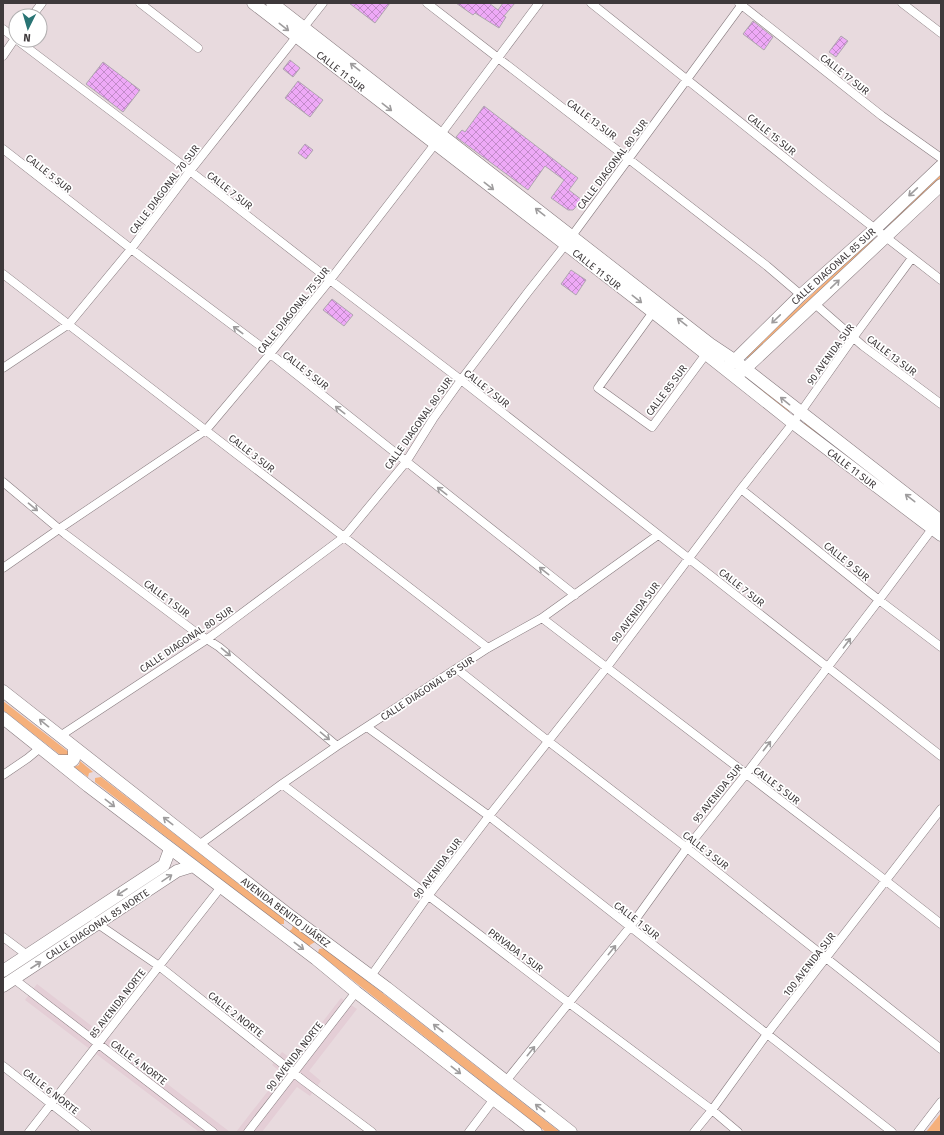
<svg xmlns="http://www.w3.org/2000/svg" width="944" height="1135" font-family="'Fira Sans',sans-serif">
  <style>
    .built { fill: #e4ced6 }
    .green { fill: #f5b07b }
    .building { fill: url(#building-cross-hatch); stroke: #afa6af }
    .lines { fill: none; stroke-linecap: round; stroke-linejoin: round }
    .street-casing { stroke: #877b7f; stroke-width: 9 }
    .secondary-casing { stroke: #877b7f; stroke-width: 13 }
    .street { stroke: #fff; stroke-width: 8 }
    .secondary { stroke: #fff; stroke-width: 12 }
    .oneway { stroke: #9e9c9d }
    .labels { text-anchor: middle; stroke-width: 3.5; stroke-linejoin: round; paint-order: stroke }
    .street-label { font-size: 10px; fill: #3e393b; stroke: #fff }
  </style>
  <defs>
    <pattern id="building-cross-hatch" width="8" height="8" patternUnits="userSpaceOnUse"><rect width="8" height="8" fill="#eea9f7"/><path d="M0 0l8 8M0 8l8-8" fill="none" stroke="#c28bc9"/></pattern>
  </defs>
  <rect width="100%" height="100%" fill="#e8dade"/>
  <path class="built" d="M37,984L230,1132H199L25,1000Z
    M341,998L357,1009L309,1071L321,1081L310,1096L297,1087L262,1132H236L282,1073L272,1065L282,1052L293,1060Z"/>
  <path class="green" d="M941,174V179L891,226L886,225Z
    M871,239L874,241L749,358H746L747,355Z
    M744,375L790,411L789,412L743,377Z
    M805,422L929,518L803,424Z
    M3,701L70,753L69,755L64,758L3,710Z
    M80,761L93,772L89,773L88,777L74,767L79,765Z
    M101,777L284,919V924H279L95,782V778Z
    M293,925L315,942L310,945L309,948L288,932L292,929Z
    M325,948L560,1132H546L318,953L319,949Z
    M941,1113V1132H926Z"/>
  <path class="building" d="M349,3H390L375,23Z
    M456,3H489L498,10L503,3H515L504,16L506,17L499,28L475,13L473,15Z
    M753,21L773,37L764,50L743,34Z
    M841,36L848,41L836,57L829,52Z
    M290,60L300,68L293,77L283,69Z
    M103,62L140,90L123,112L86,84Z
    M298,81L323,100L310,117L285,98Z
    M484,106L578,178L569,190L582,200L573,210H568L551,198L564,180L545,166L528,190L456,137L462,130L465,132Z
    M305,144L313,150L306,159L298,153Z
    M571,270L586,280L576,295L561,284Z
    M332,299L353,315L344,326L323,310Z"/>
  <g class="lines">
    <g class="street-casing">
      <path id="street" d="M140,3L198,48
        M427,3L767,266L801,295
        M591,3L824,189L941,280
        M739,3L882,116L941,158
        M902,3L941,33
        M32,16L42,3
        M3,29L16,39
        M17,40L181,164L330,280L461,380L941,756
        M3,56L16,37
        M3,149L139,255L263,348L575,595
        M3,274L488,648
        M815,304L863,346L941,404
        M653,312L598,388L652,427L706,354
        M3,368L69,324L131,249L190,171L323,3
        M3,482L65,534L194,631L219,647L337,746
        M741,489L879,600L941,647
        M3,568L59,529L206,430L270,354L330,280L435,144L441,134L539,3
        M542,618L876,873L941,924
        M457,669L548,741L687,848L941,1049
        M367,727L489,816L892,1132
        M60,736L206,640L344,537L406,462L433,419L461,380L528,292L566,244L743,3
        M3,775L28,758L40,748
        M282,784L569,1003L712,1110L738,1132
        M199,845L282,784L337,746L488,648L542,618L658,535
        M95,922L159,966L304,1081L372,1132
        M3,937L27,955
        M371,976L428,896L489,816L607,667L741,489L793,423L853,338L912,258
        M14,979L213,1132
        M3,1066L87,1132
        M506,1081L630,927L687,848L746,774L879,600L935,525
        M29,1132L221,887
        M248,1132L356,992
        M469,1132L494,1099
        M694,1132L712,1110L767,1034L941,809
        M918,1132L941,1102"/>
    </g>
    <g class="secondary-casing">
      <path id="secondary" d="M253,3L653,312L793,423L941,535
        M272,3L710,344L734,360L941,521
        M730,365L801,295L875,229L941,166
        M738,374L745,369L941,185
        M3,691L199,845L289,915L387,988L571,1132
        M3,718L88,786L316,959L356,992L536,1132
        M57,761H72L74,759V747
        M3,971L164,865L170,849
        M3,986L177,871L193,866"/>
    </g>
    <use href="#street" class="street"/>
    <use href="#secondary" class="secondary"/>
  </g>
  <defs><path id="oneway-shaft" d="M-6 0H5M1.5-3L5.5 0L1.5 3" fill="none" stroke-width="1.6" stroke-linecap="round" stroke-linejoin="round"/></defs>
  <g class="oneway">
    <use href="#oneway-shaft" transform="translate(284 27) rotate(38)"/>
    <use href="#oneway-shaft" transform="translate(355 67) rotate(-142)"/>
    <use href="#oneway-shaft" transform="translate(387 107) rotate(38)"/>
    <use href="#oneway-shaft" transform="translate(489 186) rotate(38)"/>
    <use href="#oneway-shaft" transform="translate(913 192) rotate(137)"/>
    <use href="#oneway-shaft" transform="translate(540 212) rotate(-142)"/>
    <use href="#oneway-shaft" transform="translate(835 284) rotate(-44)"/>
    <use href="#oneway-shaft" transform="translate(637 299) rotate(38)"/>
    <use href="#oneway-shaft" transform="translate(776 319) rotate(136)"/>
    <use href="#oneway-shaft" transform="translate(682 322) rotate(-142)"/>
    <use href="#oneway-shaft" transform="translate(238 330) rotate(-143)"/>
    <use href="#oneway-shaft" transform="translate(785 401) rotate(-141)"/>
    <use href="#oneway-shaft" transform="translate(340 410) rotate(-142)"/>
    <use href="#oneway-shaft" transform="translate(442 491) rotate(-142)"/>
    <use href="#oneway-shaft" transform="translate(910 498) rotate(-142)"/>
    <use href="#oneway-shaft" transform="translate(33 507) rotate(40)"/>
    <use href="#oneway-shaft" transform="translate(544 571) rotate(-142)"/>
    <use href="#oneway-shaft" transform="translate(847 643) rotate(-53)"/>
    <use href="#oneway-shaft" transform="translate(226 652) rotate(40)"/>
    <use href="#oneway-shaft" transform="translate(44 723) rotate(-141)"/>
    <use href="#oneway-shaft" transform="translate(325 736) rotate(40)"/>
    <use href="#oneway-shaft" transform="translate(767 746) rotate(-52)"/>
    <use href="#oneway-shaft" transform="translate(110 803) rotate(38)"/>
    <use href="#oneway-shaft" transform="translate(168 821) rotate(-142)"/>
    <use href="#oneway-shaft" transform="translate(167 878) rotate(-34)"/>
    <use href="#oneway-shaft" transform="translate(122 892) rotate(147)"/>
    <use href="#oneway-shaft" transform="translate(299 946) rotate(37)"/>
    <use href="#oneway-shaft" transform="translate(612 950) rotate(-51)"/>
    <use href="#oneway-shaft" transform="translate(36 965) rotate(-33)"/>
    <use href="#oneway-shaft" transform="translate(438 1028) rotate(-142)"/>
    <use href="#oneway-shaft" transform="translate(531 1051) rotate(-51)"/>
    <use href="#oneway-shaft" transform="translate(456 1070) rotate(38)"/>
    <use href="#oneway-shaft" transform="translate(540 1108) rotate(-142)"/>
  </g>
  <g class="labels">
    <g class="street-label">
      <text transform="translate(341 71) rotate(38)" y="4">CALLE 11 SUR</text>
      <text transform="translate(845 74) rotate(38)" y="4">CALLE 17 SUR</text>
      <text transform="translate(592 119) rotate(37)" y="4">CALLE 13 SUR</text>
      <text transform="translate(772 134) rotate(39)" y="4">CALLE 15 SUR</text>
      <text transform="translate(612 164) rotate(-53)" y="4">CALLE DIAGONAL 80 SUR</text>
      <text transform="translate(49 173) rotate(38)" y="4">CALLE 5 SUR</text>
      <text transform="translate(164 189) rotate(-53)" y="4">CALLE DIAGONAL 70 SUR</text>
      <text transform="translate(230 190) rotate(38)" y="4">CALLE 7 SUR</text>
      <text transform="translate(833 266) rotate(-42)" y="4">CALLE DIAGONAL 85 SUR</text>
      <text transform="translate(597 269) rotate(38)" y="4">CALLE 11 SUR</text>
      <text transform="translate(293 310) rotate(-51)" y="4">CALLE DIAGONAL 75 SUR</text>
      <text transform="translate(830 354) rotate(-54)" y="4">90 AVENIDA SUR</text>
      <text transform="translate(892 355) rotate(37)" y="4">CALLE 13 SUR</text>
      <text transform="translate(306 370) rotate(38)" y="4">CALLE 5 SUR</text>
      <text transform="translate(487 388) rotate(38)" y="4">CALLE 7 SUR</text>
      <text transform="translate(666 390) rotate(-53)" y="4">CALLE 85 SUR</text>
      <text transform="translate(418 423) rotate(-55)" y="4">CALLE DIAGONAL 80 SUR</text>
      <text transform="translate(252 453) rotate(38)" y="4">CALLE 3 SUR</text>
      <text transform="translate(852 468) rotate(37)" y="4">CALLE 11 SUR</text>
      <text transform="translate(847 561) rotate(39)" y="4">CALLE 9 SUR</text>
      <text transform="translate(742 587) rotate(38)" y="4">CALLE 7 SUR</text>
      <text transform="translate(167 598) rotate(37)" y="4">CALLE 1 SUR</text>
      <text transform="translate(635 612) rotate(-53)" y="4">90 AVENIDA SUR</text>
      <text transform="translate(186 639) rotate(-34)" y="4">CALLE DIAGONAL 80 SUR</text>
      <text transform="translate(427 688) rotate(-33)" y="4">CALLE DIAGONAL 85 SUR</text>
      <text transform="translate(777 785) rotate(37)" y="4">CALLE 5 SUR</text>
      <text transform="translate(717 793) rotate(-51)" y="4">95 AVENIDA SUR</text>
      <text transform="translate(706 850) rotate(38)" y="4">CALLE 3 SUR</text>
      <text transform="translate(437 868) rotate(-53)" y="4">90 AVENIDA SUR</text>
      <text transform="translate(286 912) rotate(37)" y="4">AVENIDA BENITO JUÁREZ</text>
      <text transform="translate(637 920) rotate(38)" y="4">CALLE 1 SUR</text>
      <text transform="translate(97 924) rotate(-33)" y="4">CALLE DIAGONAL 85 NORTE</text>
      <text transform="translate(516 950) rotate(37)" y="4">PRIVADA 1 SUR</text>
      <text transform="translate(809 964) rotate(-52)" y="4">100 AVENIDA SUR</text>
      <text transform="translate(117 1003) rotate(-52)" y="4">85 AVENIDA NORTE</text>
      <text transform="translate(236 1014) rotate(38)" y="4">CALLE 2 NORTE</text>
      <text transform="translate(294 1056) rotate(-52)" y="4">90 AVENIDA NORTE</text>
      <text transform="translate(139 1062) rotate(37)" y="4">CALLE 4 NORTE</text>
      <text transform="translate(51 1091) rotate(38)" y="4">CALLE 6 NORTE</text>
    </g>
  </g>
  <rect width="944" height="1135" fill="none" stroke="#3e393b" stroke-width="8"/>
  <g transform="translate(28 28) rotate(185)"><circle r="19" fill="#ffffff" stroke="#b2b0b1"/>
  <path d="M0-3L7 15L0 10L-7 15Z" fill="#297474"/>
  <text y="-6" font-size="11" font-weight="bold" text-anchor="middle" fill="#3e393b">N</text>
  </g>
</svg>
